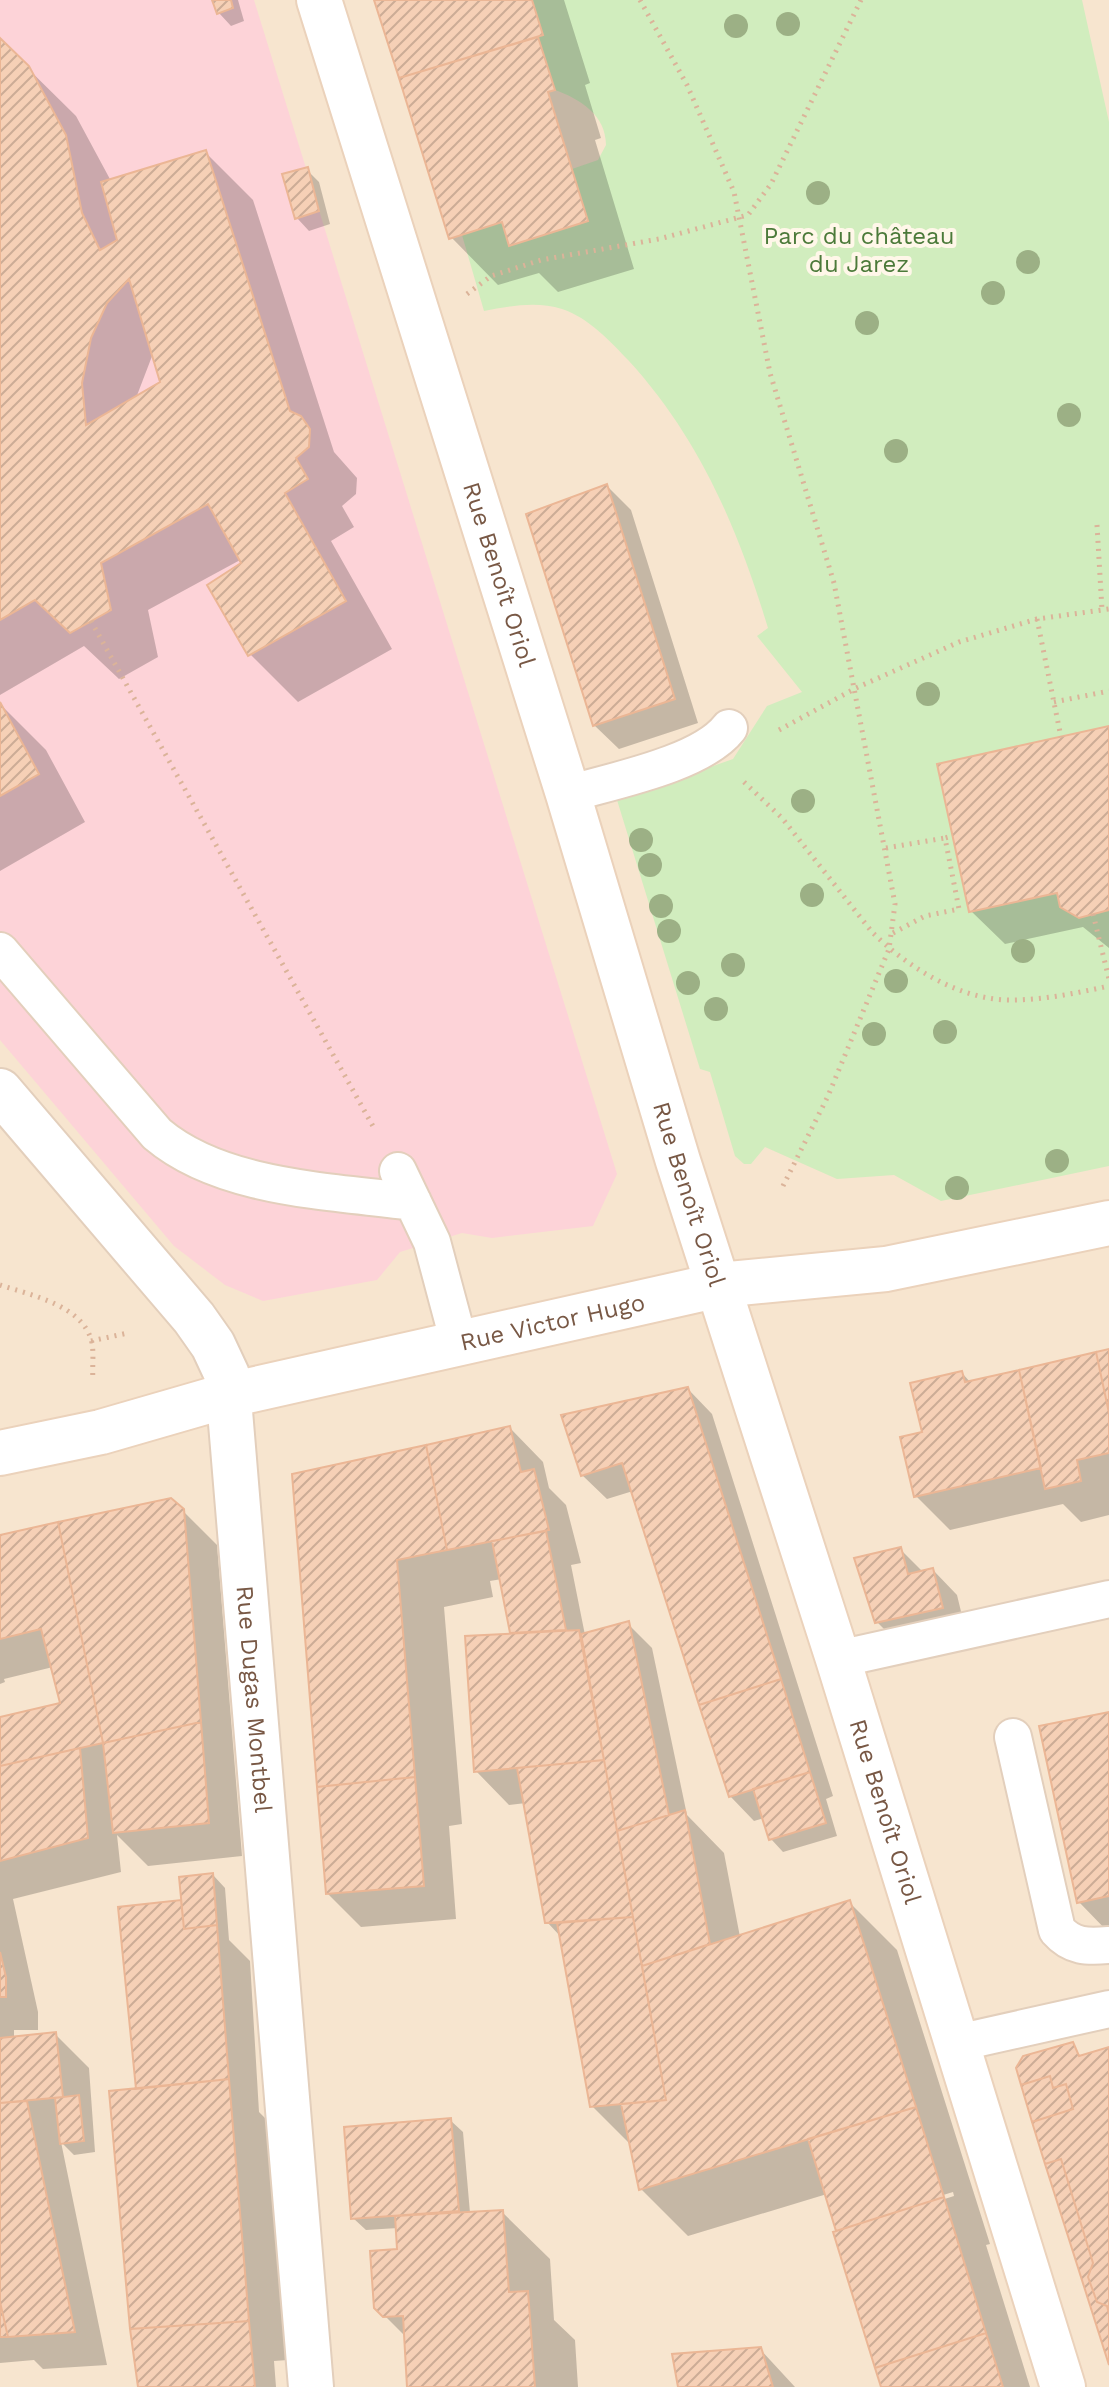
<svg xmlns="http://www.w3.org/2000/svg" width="1109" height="2387" font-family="'Work Sans',sans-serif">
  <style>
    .residential { fill: #f7e5cf }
    .medical { fill: #fdd3d8 }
    .green { fill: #d1edbe }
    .shadow { fill: #0003; fill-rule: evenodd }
    .building { fill: url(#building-hatch); stroke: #ebb695; stroke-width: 2; fill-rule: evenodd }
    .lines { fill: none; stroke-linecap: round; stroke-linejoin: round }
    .lane-casing { stroke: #e3cfbc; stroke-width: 40 }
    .street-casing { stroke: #e3cfbc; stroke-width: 48 }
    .secondary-casing { stroke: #ebd2bb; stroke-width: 48 }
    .path { stroke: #dbb399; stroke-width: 5; stroke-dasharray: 2 6; stroke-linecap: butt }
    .lane { stroke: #fff; stroke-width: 36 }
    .street { stroke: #fff; stroke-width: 44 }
    .secondary { stroke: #fff; stroke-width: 44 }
    .tree { fill: #9cb085 }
    .labels { text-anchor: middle; stroke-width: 8; stroke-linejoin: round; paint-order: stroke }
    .park-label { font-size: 24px; fill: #4c7a3a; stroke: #fff7e9 }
    .street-label { font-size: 24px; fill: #785845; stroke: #fff7e9 }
  </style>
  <defs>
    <pattern id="building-hatch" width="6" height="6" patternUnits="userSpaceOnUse" patternTransform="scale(2)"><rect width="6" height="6" fill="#f6d0b6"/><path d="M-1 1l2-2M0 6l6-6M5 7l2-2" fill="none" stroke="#ccac96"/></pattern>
  </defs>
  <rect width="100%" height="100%" fill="#fef3e1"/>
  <path class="residential" d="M0,0H1109V2387H0Z"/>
  <path class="medical" d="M0,0H254L617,1174L593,1226L492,1238L462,1233L400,1252L377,1280L263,1301L225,1285L174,1246L0,1040Z"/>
  <path class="green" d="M532,0H1082L1109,122V1166L941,1201L894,1175L837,1179L765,1147L751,1164H744L735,1156L710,1072L700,1069L617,800L733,759L767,706L802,692L757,636L768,628C738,529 700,439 629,361C610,341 589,318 562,309C537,301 509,306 484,311L462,235L502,222L509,245L588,221L572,169L598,160L606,145C606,115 580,99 555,90L538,37L543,35Z"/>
  <path class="shadow" d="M214,0H238L244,21L231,26L219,13Z
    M377,0H564L590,83L585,85L601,138L595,140L634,269L558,292L539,273L498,285L451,237Z
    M0,41L76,116L111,181L206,153L253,200L334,452L357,478L356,494L342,506L354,527L331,541L392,649L298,702L250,654L242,559L148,610L158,657L119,679L84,646L0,695ZM154,351L163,383L136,398Z
    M307,170L319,182L330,224L309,231L297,218L285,176Z
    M607,486L631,510L698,723L619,749L594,725Z
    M0,704L46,750L85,822L0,871Z
    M1109,728V948L1083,927L1005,944L971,911Z
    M1109,1352V1515L1081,1522L1063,1504L950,1530L916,1496L925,1434L962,1373L971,1383Z
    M688,1389L712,1414L833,1796L826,1799L837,1836L783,1852L771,1839L764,1818L754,1821L730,1796L633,1491L607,1499L582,1475Z
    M510,1428L543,1462L549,1488L566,1505L581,1563L571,1565L585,1635L628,1624L652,1648L687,1815L724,1853L740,1937L850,1903L897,1950L990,2244L986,2245L1030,2387H884L827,2194L688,2236L641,2189L632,2146L592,2106L561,1937L547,1922L526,1803L509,1805L476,1771L515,1636L502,1579L490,1581L493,1597L444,1607L462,1824L449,1826L456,1919L361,1927L328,1894L294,1476ZM953,2192L954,2196L865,2224V2219Z
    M183,1511L217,1545L242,1856L148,1866L117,1835L121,1872L13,1899L38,2012V2030H14V2039L56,2035L89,2068L95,2152L74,2155L61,2142L107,2365L43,2369L34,2360L0,2363V1719L62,1705L53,1667L4,1679L5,1682L0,1684V1537Z
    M900,1549L924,1573L933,1570L957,1595L966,1632L901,1646L877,1622Z
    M1109,1714V1933L1079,1902Z
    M213,1875L225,1888L229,1940L250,1961L259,2112L269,2122L288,2360L274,2361L276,2387H140L138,2091L180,1902L183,1906Z
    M450,2120L463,2132L470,2213L502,2212L550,2259L554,2320L575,2340L578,2387H409L406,2337L376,2307L399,2250L398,2228L366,2230L353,2218Z
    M760,2349L795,2387H680Z"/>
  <path class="building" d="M212,0H231L233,8L217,14Z
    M374,0H532L543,35L399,78Z
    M538,37L555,90L548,92L588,221L509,246L502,222L449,239L399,78Z
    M0,38L29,66L66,135L82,213L100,250L117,240L101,182L206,150L290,411L301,416L310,429L309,447L296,458L308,479L285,493L346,601L248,656L207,585L241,563L208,504L101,563L111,610L70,633L35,600L0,620ZM129,279L160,382L86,425L82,383L91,338L107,303Z
    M308,167L319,211L295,219L282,174Z
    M607,484L675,699L593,726L526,514Z
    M0,702L39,774L0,796Z
    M1109,726V910L1079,918L1060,907L1057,893L969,912L937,764Z
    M1109,1349V1413L1096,1352Z
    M1096,1352L1109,1413V1453L1077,1460L1081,1481L1045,1489L1019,1370Z
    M1019,1370L1041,1468L914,1497L900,1437L922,1432L910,1383L962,1371L965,1382Z
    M688,1387L781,1679L699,1705L622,1463L581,1476L561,1415Z
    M510,1426L521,1472L534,1469L549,1530L447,1550L426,1445Z
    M426,1445L447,1550L397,1560L415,1777L317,1787L292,1474Z
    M171,1498L184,1509L201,1722L103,1743L58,1522Z
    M58,1522L103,1743L0,1766V1717L60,1703L41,1629L0,1639V1535Z
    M546,1531L566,1630L510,1633L492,1541Z
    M901,1547L908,1574L933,1568L943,1608L875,1623L854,1558Z
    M629,1621L669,1815L617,1831L581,1634Z
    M579,1630L604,1760L474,1772L465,1636Z
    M781,1679L810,1772L729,1797L699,1705Z
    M1109,1712V1896L1077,1903L1039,1726Z
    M201,1722L209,1823L113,1833L103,1743Z
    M80,1748L88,1838L0,1861V1766Z
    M604,1760L633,1917L545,1923L517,1768Z
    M810,1772L826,1823L769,1840L753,1789Z
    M415,1777L424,1886L326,1894L317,1787Z
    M685,1810L710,1944L642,1966L617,1831Z
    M213,1873L217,1925L184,1929L179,1877Z
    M181,1900L184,1929L217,1925L229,2079L136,2089L118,1907Z
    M850,1900L916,2107L639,2190L621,2104L666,2100L642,1966Z
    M633,1917L666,2100L590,2107L557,1923Z
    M0,1952L6,1977V1997H0Z
    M56,2032L63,2097L0,2103V2038Z
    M1073,2042L1079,2056L1109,2047V2313L1107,2306L1097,2302L1088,2277L1093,2263L1061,2159L1045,2164L1032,2122L1073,2109L1066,2084L1053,2088L1050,2076L1021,2085L1016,2068L1023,2056Z
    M1050,2076L1053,2088L1066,2084L1073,2109L1032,2122L1021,2085Z
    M229,2079L249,2321L130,2329L109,2091Z
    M79,2095L84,2141L60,2144L55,2098Z
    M27,2101L75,2332L8,2337L0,2302V2103Z
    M916,2107L944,2197L836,2231L808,2139Z
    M451,2118L459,2211L351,2219L344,2127Z
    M1061,2159L1093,2263L1088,2277L1097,2302L1107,2306L1109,2314V2365L1045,2164Z
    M944,2197L986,2333L875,2368L833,2232Z
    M503,2210L509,2292L528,2291L535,2387H407L403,2316L383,2317L374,2308L370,2251L397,2249L395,2216Z
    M0,2302L8,2337H0Z
    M249,2321L255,2387H138L130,2329Z
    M986,2333L1003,2387H881L875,2368Z
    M761,2347L773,2387H678L672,2354Z"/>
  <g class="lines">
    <g class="lane-casing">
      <path id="lane" d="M568,794C612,781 701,764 729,728
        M0,951L157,1134C222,1189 331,1191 413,1202
        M398,1171L432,1242L459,1343
        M838,1659L1109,1599
        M1013,1737L1057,1930C1072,1947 1087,1947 1109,1945
        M957,2043L1109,2009"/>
    </g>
    <g class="street-casing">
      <g id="street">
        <path id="s1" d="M0,1091L194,1318L213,1345L227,1375L311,2387"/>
      </g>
    </g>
    <g class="secondary-casing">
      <g id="secondary">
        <path id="s2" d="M319,0L568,794L678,1161L838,1659L1063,2387"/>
        <path id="s3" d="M0,1453L101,1432L229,1395L719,1285L886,1269L1109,1223"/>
      </g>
    </g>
    <path class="path" d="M640,0L687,85L734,192L770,373L834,583L895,904L889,949L828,1096L781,1190
      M467,294L491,276L541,260L659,239L748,215L771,184L861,0
      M1097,525L1102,610
      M1037,619L1061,737
      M91,621L374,1128
      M1054,702L1109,691
      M779,730L856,688L959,642L1037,619L1109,609
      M744,782L782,818L872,932C906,966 959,1000 1010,1000C1043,1000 1077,993 1109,986
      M886,848L945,838
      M1093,914L1109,979
      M893,933L925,916L959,909L945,838L952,836
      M0,1285C30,1295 84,1305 92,1343C94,1354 92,1368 93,1380
      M91,1341L128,1333"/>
    <use href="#lane" class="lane"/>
    <use href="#street" class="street"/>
    <use href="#secondary" class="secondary"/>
  </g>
  <g class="tree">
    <circle cx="788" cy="24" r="12"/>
    <circle cx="736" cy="26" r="12"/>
    <circle cx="818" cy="193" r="12"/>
    <circle cx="1028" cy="262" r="12"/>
    <circle cx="993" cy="293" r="12"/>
    <circle cx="867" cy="323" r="12"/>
    <circle cx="1069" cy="415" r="12"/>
    <circle cx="896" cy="451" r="12"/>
    <circle cx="928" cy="694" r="12"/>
    <circle cx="803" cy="801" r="12"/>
    <circle cx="641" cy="840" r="12"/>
    <circle cx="650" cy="865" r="12"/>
    <circle cx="812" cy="895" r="12"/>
    <circle cx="661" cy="906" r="12"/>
    <circle cx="669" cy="931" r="12"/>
    <circle cx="1023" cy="951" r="12"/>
    <circle cx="733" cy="965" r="12"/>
    <circle cx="896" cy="981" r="12"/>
    <circle cx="688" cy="983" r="12"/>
    <circle cx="716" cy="1009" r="12"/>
    <circle cx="945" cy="1032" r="12"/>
    <circle cx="874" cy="1034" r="12"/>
    <circle cx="1057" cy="1161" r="12"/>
    <circle cx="957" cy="1188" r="12"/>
  </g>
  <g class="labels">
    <g class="park-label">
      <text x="859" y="244">Parc du château<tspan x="859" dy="28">du Jarez</tspan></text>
    </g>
    <g class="street-label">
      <text dy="8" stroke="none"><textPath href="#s2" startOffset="602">Rue Benoît Oriol</textPath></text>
      <text dy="8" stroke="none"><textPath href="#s2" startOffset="1250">Rue Benoît Oriol</textPath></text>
      <text dy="8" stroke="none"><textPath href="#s3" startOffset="568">Rue Victor Hugo</textPath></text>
      <text dy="8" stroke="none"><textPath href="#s1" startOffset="690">Rue Dugas Montbel</textPath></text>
      <text dy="8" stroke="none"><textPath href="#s2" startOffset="1898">Rue Benoît Oriol</textPath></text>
    </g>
  </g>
</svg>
